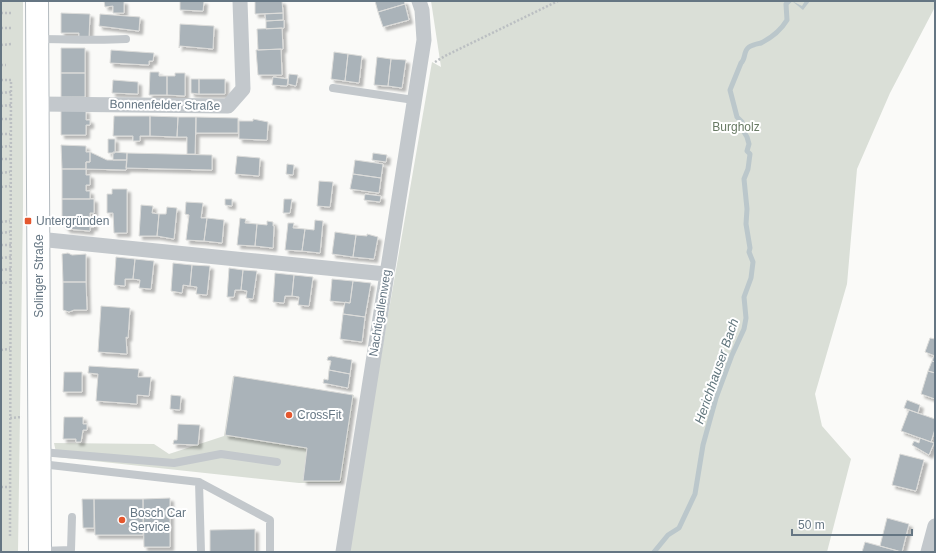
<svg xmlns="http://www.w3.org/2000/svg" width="936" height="553" font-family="Arial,sans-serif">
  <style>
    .green { fill: #dadfd7 }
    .water { fill: #bbc7cb }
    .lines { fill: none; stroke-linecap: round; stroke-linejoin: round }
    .stream { stroke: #bbc7cb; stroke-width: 5 }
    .building { fill: #aab3b9; stroke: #dcdcda; filter: url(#shadow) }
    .secondary-casing { stroke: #b3babf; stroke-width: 24 }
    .path { stroke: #bbbfc2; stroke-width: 2.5; stroke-dasharray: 2 2; stroke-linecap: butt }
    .lane { stroke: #c3c8cc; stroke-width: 8 }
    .street { stroke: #c3c8cc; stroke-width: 15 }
    .secondary { stroke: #fff; stroke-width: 22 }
    .poi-dot { fill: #e4572e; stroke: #fff; stroke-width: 1.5 }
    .labels { text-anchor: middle; stroke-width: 4; stroke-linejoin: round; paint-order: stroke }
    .street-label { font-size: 12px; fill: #657683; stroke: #fff }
    .park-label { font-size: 12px; fill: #687a64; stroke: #fff }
    .poi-label { font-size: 12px; fill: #657683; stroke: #fff; text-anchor: start }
    .water-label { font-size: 13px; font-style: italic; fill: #60757c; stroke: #fff }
  </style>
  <defs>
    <filter id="shadow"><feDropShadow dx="3.5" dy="3.5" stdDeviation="1" flood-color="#0004"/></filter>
  </defs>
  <rect width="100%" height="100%" fill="#fafaf8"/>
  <path class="green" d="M1,1H23V206L18,552H1Z
    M431,1H935V7L890,93L857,169L847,284L815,394L822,426L851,459L827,552H347L432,62L441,67Z
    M233,376L354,395L341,483H299L57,457L54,443L154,444L169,454L224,436Z"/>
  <path class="water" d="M792,1L802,6L805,1H810L803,10Z"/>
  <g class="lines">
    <path class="stream" d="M654,552L668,535L679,528L695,494L703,445L716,398L732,355L744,329L746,318L744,297L751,278L753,262L749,252L750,248L746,224L747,209L744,179L748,169L750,154L747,151L749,144L747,137L744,132L742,122L737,117L730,90L741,63C746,59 743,51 749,47C752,45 757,44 761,43C771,38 781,30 787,20L786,4L789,1"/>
  </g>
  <path class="building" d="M104,1H124V13H113V6L105,7Z
    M180,1H204L203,11L180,10Z
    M255,1H282L283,13L255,14Z
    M375,1H404L405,4L378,12Z
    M405,4L409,20L383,27L378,12Z
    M61,13L90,14L89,37H79V33H61Z
    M283,13V20L266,21L265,14Z
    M100,14L140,17L139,31L99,26Z
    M284,20V28L266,29V21Z
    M180,24L214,26L213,49L180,46L179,48Z
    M282,28L283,49L258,50L257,29Z
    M61,48H85V73H61Z
    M281,49L282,75H258L256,50Z
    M111,50L154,53L153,61H149V65L110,63Z
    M334,52L348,54L345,81L331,79Z
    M348,54L362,56L359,83L345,81Z
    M377,57L391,59L388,86L374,85Z
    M391,59L406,60L402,88L388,86Z
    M150,72H159V76H167V95H149Z
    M61,73H85V97H61Z
    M175,73H185V96L167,95V76H175Z
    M289,74L298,75L296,86L288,84Z
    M273,77L288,79L287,86L272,85Z
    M191,79H199V94L191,93Z
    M199,79H225V94H199Z
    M113,80L138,82V94L112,93Z
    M61,110H86V120H90V125H86V135H61Z
    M114,116H150V136H140V141H133V136H113Z
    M150,116L178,117L177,137L150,136Z
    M178,117H196L195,154H187V137H177Z
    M196,117L238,118V133H196Z
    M253,119L268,122L267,140L239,139V121H253Z
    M108,139H115V153H108Z
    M61,145L86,146V152H90V162H86V169H62Z
    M90,152L107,160H127L126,170L86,169V162H90Z
    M113,152L127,153V160H113Z
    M127,153L212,155V170L126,168Z
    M373,153L387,155L386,162L372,160Z
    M237,156L260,158L259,176L235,174Z
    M355,160L383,164L381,178L353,174Z
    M287,164L294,165L293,175L286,174Z
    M62,169H86V175H90V185H86V191H90V199H62Z
    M353,174L381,178L379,193L350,189Z
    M319,181L333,182L330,207L317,206Z
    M112,189H127V233H114L113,213H107V194H112Z
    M365,194L381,196L380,202L364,200Z
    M62,199H94V213H90V223H94V227H90V231L67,229L62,223Z
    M225,199H232V206L225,205Z
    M284,199H292L290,213H283Z
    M186,202L203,203L201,218H207L204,241L186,240L189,215L185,214Z
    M141,205L153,206L152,213L159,214L157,236H139Z
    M167,207L177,208L174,239L157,236L159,214H166Z
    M207,218L224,220L222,243L204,241Z
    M240,218L246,219L245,223L257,224L255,246L237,245Z
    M315,220L323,221L320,253L302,251L305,229L314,230Z
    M267,221L273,222V226H274L273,248L255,246L257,224L267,225Z
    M288,223H294L293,228L305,229L302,251L285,250Z
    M335,232L356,235L353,257L332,254Z
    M367,234L378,237L374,259L353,257L356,235L367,236Z
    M68,253L72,255L86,254V282H63L62,254Z
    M116,257L135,259L133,279H125V286L114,285Z
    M135,259L154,261L151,289L139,288L140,280L133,279Z
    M173,263L192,265L190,286L183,285L182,293L171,291Z
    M192,265L210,266L207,295L196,294L197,287L190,286Z
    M229,268L243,270L241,290H235L234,297H227Z
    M243,270L257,271L253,299L246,298L247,291L241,290Z
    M275,273L294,275L292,296H285L284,303L273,302Z
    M294,275L313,277L309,306L298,305L299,297L292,296Z
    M332,279L353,281L350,303L330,301Z
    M353,281L371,283L365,317L343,314L345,302L350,303Z
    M63,282H86L87,310H74L69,312L63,310Z
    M101,306L130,308L128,338L126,337L127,354L98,352Z
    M343,314L365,317L362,342L340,339Z
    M930,338L935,339V356L925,352Z
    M934,355L935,356V362L932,361Z
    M331,356L352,360L350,374L329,370L331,361L327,360L328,357Z
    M932,361L935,362V373L928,371Z
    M89,366L139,369L138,377H151L149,396L137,395V404L96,401L98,374L88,373Z
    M329,370L350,374L348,388L323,383L324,379L328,380Z
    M928,371L935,373V399L921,394Z
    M64,372H82V392H63Z
    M234,376L353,395L340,481H303L307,448L225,435Z
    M171,395L181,396L180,410L170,409Z
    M907,400L920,405L918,413L904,408Z
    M909,410L935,419V429L931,442L901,431Z
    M64,417H83V424H87V430H83L81,442H76V439H63Z
    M178,424L200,425L198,445L173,444L174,440H177Z
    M920,438L934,443L929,455L912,445L914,441L919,443Z
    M900,454L924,460L916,491L892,485Z
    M170,498V547H144L143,499Z
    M82,499H94V528H83Z
    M94,499H143V535H95Z
    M887,518L909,524L902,552L880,546Z
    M255,529V552H210V530Z
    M865,542L898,551V552H862Z"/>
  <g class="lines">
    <g class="secondary-casing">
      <path id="secondary" d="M37,1L40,552"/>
    </g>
    <path class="path" d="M1,13H11
      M1,28H12
      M1,45L12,44
      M435,62L445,56L558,1
      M1,65H6
      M1,80H11L10,538
      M1,93L11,92
      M1,106L11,105
      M1,119H11
      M1,134H10
      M1,147L10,146
      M1,159H10
      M1,173L10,172
      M1,187L10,186
      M1,222L10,221
      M1,233L10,232
      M1,245H11
      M1,258L11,257
      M1,270L11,269
      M1,283L12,282
      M1,350L10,349
      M10,418L22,417
      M1,487H10"/>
    <path class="lane" d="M38,39C68,39 96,41 126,39
      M333,88L414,100
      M41,452L174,463L221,454L277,462
      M41,464L199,482L270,520V552
      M199,482L201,552
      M41,551L71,550L72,517"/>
    <path class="street" d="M39,104L228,106L243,89L240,1
      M38,239L386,274
      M343,552L424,40L422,10L419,1
      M928,552L935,526"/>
    <use href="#secondary" class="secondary"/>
  </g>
  <g class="poi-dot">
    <rect x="24" y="217" width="8" height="8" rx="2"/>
    <circle cx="289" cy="415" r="4"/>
    <circle cx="122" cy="520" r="4"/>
  </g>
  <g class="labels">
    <g class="street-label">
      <text transform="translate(165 105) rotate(1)" y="4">Bonnenfelder Straße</text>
      <text transform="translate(39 276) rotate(-90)" y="4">Solinger Straße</text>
      <text transform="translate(380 313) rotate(-81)" y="4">Nachtigallenweg</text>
    </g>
    <g class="park-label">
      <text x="736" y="131">Burgholz</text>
    </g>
    <g class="poi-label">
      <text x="36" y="225">Untergründen</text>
      <text x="297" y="419">CrossFit</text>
      <text x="130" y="517">Bosch Car<tspan x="130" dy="14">Service</tspan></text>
    </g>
    <g class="water-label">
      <text transform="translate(716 371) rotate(-71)" y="5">Herichhauser Bach</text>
    </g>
  </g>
  <rect width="936" height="553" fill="none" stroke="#657683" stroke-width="4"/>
  <path d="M792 529v6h120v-6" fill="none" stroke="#657683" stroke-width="2"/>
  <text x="798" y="529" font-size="12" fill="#657683" stroke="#ffffff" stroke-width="3" paint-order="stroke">50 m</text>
</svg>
